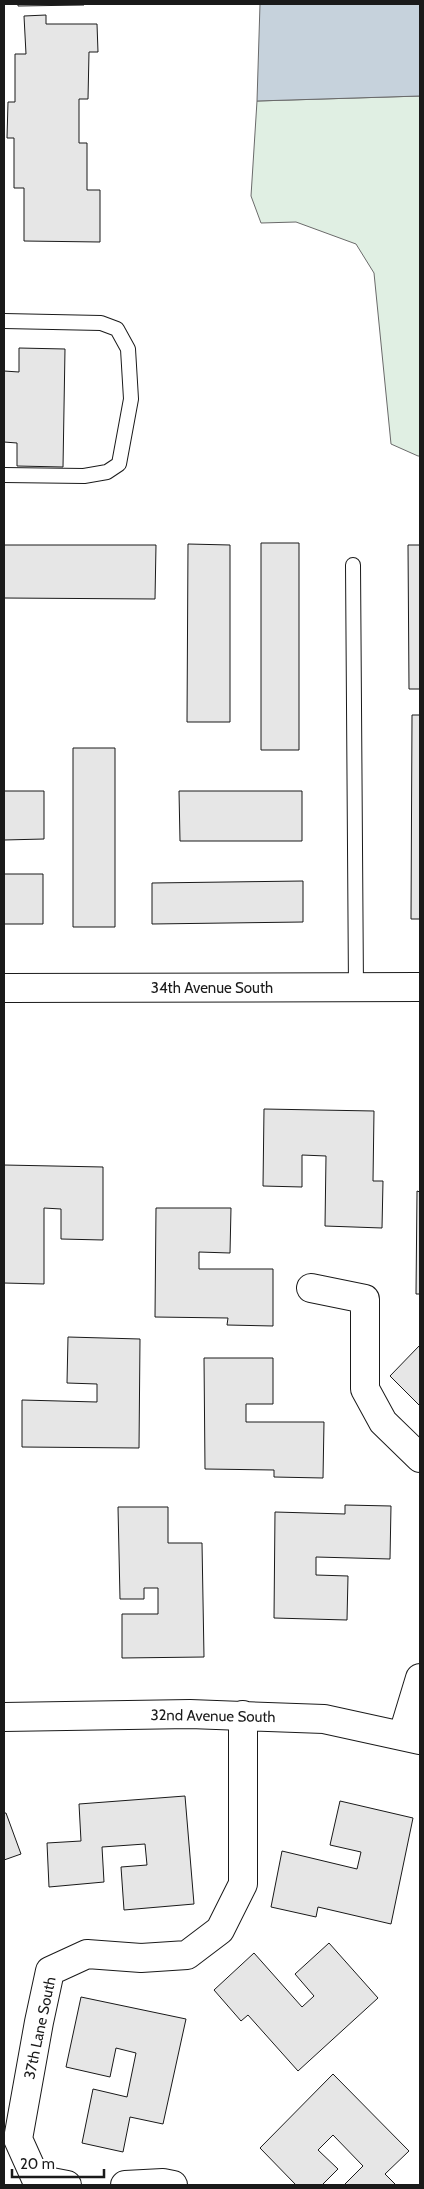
<svg xmlns="http://www.w3.org/2000/svg" width="424" height="2189" font-family="Cabin,sans-serif">
  <style>
    .green { fill: #e0efe3; stroke: #6a6a6a }
    .water { fill: #c6d2dc; stroke: #6a6a6a }
    .building { fill: #e6e6e6; stroke: #1a1a1a }
    .lines { fill: none; stroke-linecap: round; stroke-linejoin: round }
    .service-casing { stroke: #1a1a1a; stroke-width: 16 }
    .minor-casing { stroke: #1a1a1a; stroke-width: 30 }
    .service { stroke: #fff; stroke-width: 14 }
    .minor { stroke: #fff; stroke-width: 28 }
    .labels { text-anchor: middle; stroke-width: 4; stroke-linejoin: round; paint-order: stroke }
    .street-label { font-size: 15px; fill: #1a1a1a; stroke: #fff }
  </style>
  <rect width="100%" height="100%" fill="#fff"/>
  <path class="green" d="M420,96V456H418L391,444L374,273L356,244L296,222L261,223L251,196L257,101Z"/>
  <path class="water" d="M260,4H420V96L257,101Z"/>
  <path class="building" d="M18,4H84V5L18,6Z
    M46,15V24H97L98,52H89L88,99H79V143H87V190H100V242L24,241V188H14V138H7L8,102H15V54H26L24,16Z
    M19,348L65,349L63,467L17,466V443L4,442V371L19,372Z
    M261,543H299V750H261Z
    M188,544L230,545V722H187Z
    M4,545H156L155,599L4,598Z
    M408,545H420V689H409Z
    M412,715H420V919H411Z
    M73,748H115V927H73Z
    M4,791H44V839L4,840Z
    M179,791H302V841H180Z
    M4,874H43V924H4Z
    M303,881V922L152,924V883Z
    M264,1109L374,1111L373,1181H383L382,1228L325,1226L326,1156L302,1155V1187L263,1186Z
    M4,1165L103,1167V1240L61,1239V1209L44,1208V1284L4,1283Z
    M417,1191L420,1192V1294H416Z
    M156,1208H231L230,1253L199,1252V1269H273V1326L227,1325L228,1318L155,1317Z
    M68,1337L140,1339L139,1448L22,1447V1400L97,1402V1384L67,1383Z
    M420,1345V1406L390,1376Z
    M204,1358H273V1404H246V1422H324L323,1478L274,1477V1470L205,1469Z
    M345,1505L391,1506L390,1559L316,1557V1575L348,1576L347,1620L274,1618L275,1512L345,1514Z
    M118,1507H168V1543H202L204,1657L122,1658V1614H158V1588H144V1599H120Z
    M185,1796L194,1904L124,1910L121,1867L147,1865L145,1844L102,1847L104,1882L49,1887L47,1843L81,1841L79,1804Z
    M340,1801L413,1818L391,1924L318,1907L316,1917L271,1907L282,1851L357,1869L361,1852L330,1845Z
    M4,1813H6L21,1854L4,1860Z
    M329,1943L378,1998L298,2071L248,2015L241,2021L214,1990L254,1953L302,2007L314,1996L295,1974Z
    M81,1997L186,2019L163,2124L130,2117L123,2152L82,2143L93,2089L127,2097L136,2053L116,2048L110,2077L66,2067Z
    M333,2074L409,2151L385,2174L396,2185H344L363,2166L333,2135L318,2150L338,2169L322,2185H296L260,2148Z"/>
  <g class="lines">
    <g class="service-casing">
      <path id="service" d="M4,321L101,323L117,329L128,349L131,399L119,464L107,472L84,476L4,475
        M353,565L356,988"/>
    </g>
    <g class="minor-casing">
      <path id="minor" d="M4,988L420,987
        M311,1288L365,1299V1389L383,1422L420,1458
        M4,1717L190,1714L324,1719L420,1740
        M403,1734L420,1678
        M67,2185L36,2179L18,2139L39,2022L50,1971L87,1954L141,1958L187,1955L220,1930L243,1884V1715
        M125,2185L163,2183L173,2185"/>
    </g>
    <use href="#service" class="service"/>
    <use href="#minor" class="minor"/>
  </g>
  <g class="labels">
    <g class="street-label">
      <text x="212" y="993">34th Avenue South</text>
      <text transform="translate(213 1716) rotate(1)" y="5">32nd Avenue South</text>
      <text transform="translate(40 2028) rotate(-78)" y="5">37th Lane South</text>
    </g>
  </g>
  <rect width="424" height="2189" fill="none" stroke="#1a1a1a" stroke-width="10"/>
  <path d="M12 2169v8h92v-8" fill="none" stroke="#1a1a1a" stroke-width="2.5"/>
  <text x="20" y="2169" font-size="15" fill="#1a1a1a" stroke="#ffffff" stroke-width="4" paint-order="stroke">20 m</text>
</svg>
